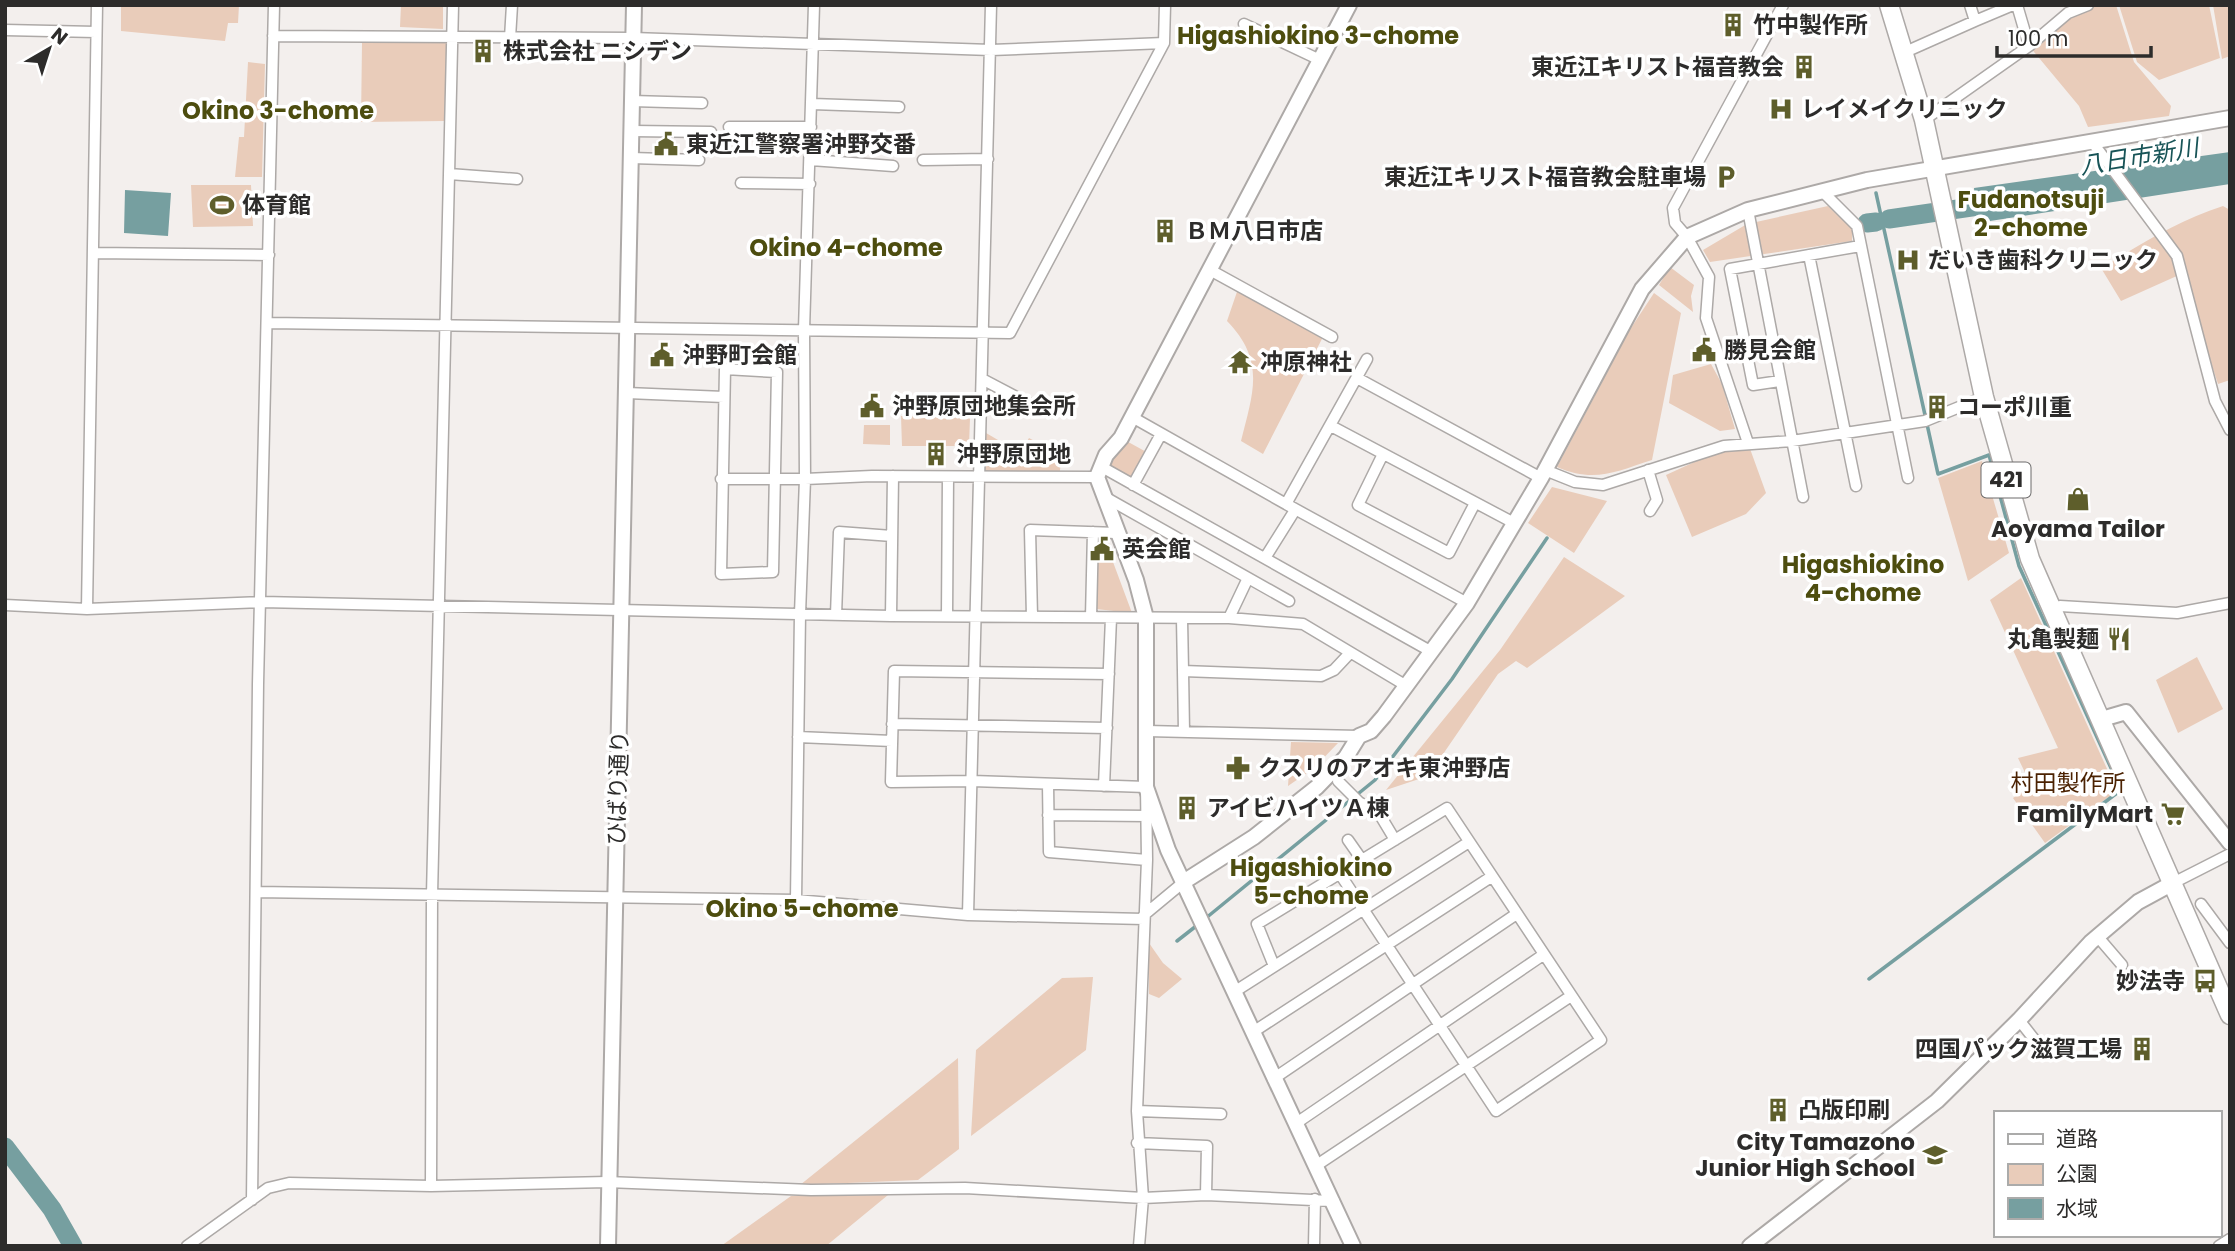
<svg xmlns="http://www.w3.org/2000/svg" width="2235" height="1251" font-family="Poppins,'Noto Sans JP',sans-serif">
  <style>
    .green { fill: #e9ccba }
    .water { fill: #769fa0 }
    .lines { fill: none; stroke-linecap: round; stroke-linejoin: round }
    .stream { stroke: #769fa0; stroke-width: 3.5 }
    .river { stroke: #769fa0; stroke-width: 19 }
    .street-casing { stroke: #ada9a7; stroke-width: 13 }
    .secondary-casing { stroke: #ada9a7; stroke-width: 18 }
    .highway-casing { stroke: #ada9a7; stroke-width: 21 }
    .street { stroke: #fff; stroke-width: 10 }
    .secondary { stroke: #fff; stroke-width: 14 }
    .highway { stroke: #fff; stroke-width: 18 }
    .labels { text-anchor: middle; stroke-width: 7; stroke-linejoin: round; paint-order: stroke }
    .shield { fill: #fff; stroke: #6c6b6b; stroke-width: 2 }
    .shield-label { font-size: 21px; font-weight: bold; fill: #2d2c2b }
    .poi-label { font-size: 23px; font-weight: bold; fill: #2d2c2b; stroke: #fff; text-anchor: start }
    .park-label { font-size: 23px; fill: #4b2202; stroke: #fff }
    .street-label { font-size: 23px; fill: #2d2c2b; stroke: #fff }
    .neighbourhood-label { font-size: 24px; font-weight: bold; fill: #4d4d0f; stroke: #fff }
    .water-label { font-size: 24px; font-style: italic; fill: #185457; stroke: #fff }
  </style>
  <rect width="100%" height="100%" fill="#f3efed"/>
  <path class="green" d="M121,5H239L238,23H228L225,41L121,31Z
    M401,5H443V29L400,27Z
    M2088,5H2116L2134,62L2171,106L2169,116L2088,127L2079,106L2029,46L2047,30Z
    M2119,5H2209L2220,58L2159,80L2137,62Z
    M2213,5H2230V56L2222,59Z
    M362,43H447L445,121L361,122Z
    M248,62L265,64L262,177H235L239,137H244Z
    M191,185H251L253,226L193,227Z
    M1828,206L1852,229V241L1710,262L1703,250L1747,224Z
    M2223,206L2230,210V380L2218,384L2178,261L2179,275L2121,301L2101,268C2141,244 2179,220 2223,206Z
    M1670,267L1694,285L1691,296L1693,312L1659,285Z
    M1239,286L1325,333L1263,454L1241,441C1253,393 1266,361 1227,321Z
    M1654,293L1681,313L1652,460C1615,472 1594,483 1557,467L1629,331Z
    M1711,364L1722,384L1735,429L1720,431L1669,403L1673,375Z
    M901,416L970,418L969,446H902Z
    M864,425H890V445L863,444Z
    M981,430L1020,453L1029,438L1062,456L1059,477L980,476Z
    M1121,438L1150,454L1133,485L1100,466Z
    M1749,446L1766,493L1746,514L1692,537L1666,475L1725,448Z
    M1982,461L2009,553L1968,581L1938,478Z
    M1552,487L1607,501L1574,553L1528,523Z
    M1564,557L1625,596L1527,668L1516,661L1498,674L1428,776L1386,790L1500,650Z
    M1095,562H1113L1132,613L1096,609Z
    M2021,578L2117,791L2045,843L2013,798L2031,785L2018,758L2058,748L1990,600Z
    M2197,657L2223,709L2178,733L2156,680Z
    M1291,742L1338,743L1314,768L1288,786Z
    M1149,943L1163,963L1182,979L1159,998L1149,994Z
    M1093,977L1086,1050L971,1136L976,1050L1062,978Z
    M958,1058L959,1149L918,1180L800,1185Z
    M888,1195L826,1246H721L791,1196Z"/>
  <path class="water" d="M2230,152V184L1977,223L1974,188Z
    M125,190L171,193L168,236L124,233Z"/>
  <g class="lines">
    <path class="stream" d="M1206,918L1375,780L1452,679L1547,538
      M1177,941L1200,923
      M1869,979L2121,790L2019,566L1989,455L1938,474L1876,193"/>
    <path class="river" d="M1889,219L1999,203
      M1867,223L1876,222
      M5,1147L52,1209L73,1246"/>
    <g class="street-casing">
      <path id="street" d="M2017,5L2029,46
        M1975,21L2013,5
        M1244,24L1320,60
        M5,30L96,32
        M273,36L633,38L991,50L1164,43
        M510,38L512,5
        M1903,53L1975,21L1970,5
        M632,101L702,103
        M812,104L899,107
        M1924,120L2029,46L2068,13L2088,5
        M729,127H811
        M632,131L711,132
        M2093,143L2177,256L2215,401L2230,430
        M631,158L699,160
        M811,160L893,166
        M923,160L988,159
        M449,174L517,179
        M741,183L810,184
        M1822,191L1857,226L1908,478
        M1748,210L1803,497
        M93,253L269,255
        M1809,255L1856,486
        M1210,270L1332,337
        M268,323L1010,333L1164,43L1165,5
        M1367,359L1286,504L1467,603
        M725,369L777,372L773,572L721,574Z
        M1357,378L1541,478
        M982,379L1041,410
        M1780,381L1753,385L1730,269L1860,246
        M627,393L724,397
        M1132,417L1286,504
        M1331,426L1514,523
        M1748,443L1706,318L1709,277L1687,237L1675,223L1673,208L1783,5
        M1383,454L1358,505L1449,553L1475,503
        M1100,466L1432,652
        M1545,470L1575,482L1603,485L1724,446L1792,441L1925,421L1984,397
        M1648,470L1657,500L1650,511
        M721,479H805L804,330L814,5
        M1133,485L1161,434
        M1103,496L1289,601
        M1265,558L1295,510
        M5,605L87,609L262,602L891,616L1229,618L1303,624L1405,685
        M87,609L97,5
        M2054,613L2060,606L2177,613L2230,603
        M836,615L839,532L892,536
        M891,616L893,476
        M947,616L948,477
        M1032,617L1030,530L1117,533
        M1091,617L1093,532
        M1229,618L1248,578
        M1182,619L1183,671L1321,676L1334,670L1350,653
        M1183,671L1184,732
        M1109,674L894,671L891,782L972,781L1146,787L1147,860L1137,1111L1143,1198L1139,1246
        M892,724L1107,728
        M1147,731L1359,736
        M798,737L892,741
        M1338,781L1359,802L1380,815L1395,840
        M1048,784L1049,852L1147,860
        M1104,786L1111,618
        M1048,815L1147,816
        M1348,840L1362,860
        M2173,883L2230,854
        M256,892L796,900L968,915L1144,919
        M796,900L800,614L805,479L872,476L1097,477
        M2201,904L2230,943
        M968,915L991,5
        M1144,915L1185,881
        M2098,937L2122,965
        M1274,966L1257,924L1447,808L1601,1040L1496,1111L1340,874
        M1234,992L1469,842
        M2019,1020L2034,1039
        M1253,1032L1491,877
        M1273,1079L1515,915
        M1137,1111L1221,1114
        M1295,1124L1543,955
        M1137,1143L1207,1146L1206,1195
        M1317,1165L1571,996
        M431,1186L432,895L453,5
        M252,1200L258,684L274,5
        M187,1246L268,1188L289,1183L431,1186L607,1182L811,1190L965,1188L1143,1198L1206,1195L1334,1201
        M1314,1246L1315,1199
        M2219,1246L2230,1239"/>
    </g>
    <g class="secondary-casing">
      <path id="secondary" d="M1349,5L1121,438L1106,455L1097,477L1136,580L1146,618V787L1168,850L1353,1246
        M2102,719L2126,712L2230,843
        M1185,881L1254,837L1317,787L1346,757L1359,736L1371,731L1384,716L1467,603L1541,478L1642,289L1687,237L1748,210L1867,180L2230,118
        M608,1246L634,5
        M1750,1246L1937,1101L2019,1020L2091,942L2138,902L2173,883"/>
    </g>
    <g class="highway-casing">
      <path id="highway" d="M1889,5L1924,120L1984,397L2030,559L2230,1015"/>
    </g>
    <use href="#street" class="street"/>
    <use href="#secondary" class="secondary"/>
    <use href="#highway" class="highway"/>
  </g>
  <defs>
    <g id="building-bare" transform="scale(1.89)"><path d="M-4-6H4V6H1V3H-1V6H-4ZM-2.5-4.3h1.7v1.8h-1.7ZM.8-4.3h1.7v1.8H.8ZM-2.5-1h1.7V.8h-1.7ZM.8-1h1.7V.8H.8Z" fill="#5e5e2b" stroke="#fff" stroke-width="2.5" paint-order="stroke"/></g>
    <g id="hospital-bare" transform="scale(1.89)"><path d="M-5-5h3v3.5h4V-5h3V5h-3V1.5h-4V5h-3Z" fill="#5e5e2b" stroke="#fff" stroke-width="2.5" paint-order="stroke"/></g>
    <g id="civic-bare" transform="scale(1.89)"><path d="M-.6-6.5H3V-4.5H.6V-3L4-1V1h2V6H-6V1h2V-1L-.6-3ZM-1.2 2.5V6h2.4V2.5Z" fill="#5e5e2b" stroke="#fff" stroke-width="2.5" paint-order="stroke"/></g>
    <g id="parking-bare" transform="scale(1.89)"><path d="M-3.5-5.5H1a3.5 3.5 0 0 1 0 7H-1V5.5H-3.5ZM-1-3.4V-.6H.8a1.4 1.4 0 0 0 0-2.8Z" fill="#5e5e2b" stroke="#fff" stroke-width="2.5" paint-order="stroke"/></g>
    <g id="stadium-bare" transform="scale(1.89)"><path d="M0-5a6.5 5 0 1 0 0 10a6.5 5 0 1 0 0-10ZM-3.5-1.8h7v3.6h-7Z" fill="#5e5e2b" stroke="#fff" stroke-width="2.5" paint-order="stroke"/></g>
    <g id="temple-bare" transform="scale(1.89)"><path d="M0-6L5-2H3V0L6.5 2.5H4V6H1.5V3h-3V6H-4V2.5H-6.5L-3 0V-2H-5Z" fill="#5e5e2b" stroke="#fff" stroke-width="2.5" paint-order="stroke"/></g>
    <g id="shop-bare" transform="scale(1.89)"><path d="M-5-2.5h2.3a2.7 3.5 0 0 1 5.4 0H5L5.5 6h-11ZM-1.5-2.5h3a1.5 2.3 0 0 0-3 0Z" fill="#5e5e2b" stroke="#fff" stroke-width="2.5" paint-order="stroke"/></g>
    <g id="restaurant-bare" transform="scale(1.89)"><path d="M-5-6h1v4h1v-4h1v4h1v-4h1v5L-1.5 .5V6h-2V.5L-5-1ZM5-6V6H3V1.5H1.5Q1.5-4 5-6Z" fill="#5e5e2b" stroke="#fff" stroke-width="2.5" paint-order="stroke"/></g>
    <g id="pharmacy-bare" transform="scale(1.89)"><path d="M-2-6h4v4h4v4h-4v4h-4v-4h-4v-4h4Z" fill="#5e5e2b" stroke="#fff" stroke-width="2.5" paint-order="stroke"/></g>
    <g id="supermarket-bare" transform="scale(1.89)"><path d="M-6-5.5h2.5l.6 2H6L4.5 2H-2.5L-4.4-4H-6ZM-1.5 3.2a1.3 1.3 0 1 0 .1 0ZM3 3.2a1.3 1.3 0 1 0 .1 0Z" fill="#5e5e2b" stroke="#fff" stroke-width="2.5" paint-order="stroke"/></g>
    <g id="bus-bare" transform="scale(1.89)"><path d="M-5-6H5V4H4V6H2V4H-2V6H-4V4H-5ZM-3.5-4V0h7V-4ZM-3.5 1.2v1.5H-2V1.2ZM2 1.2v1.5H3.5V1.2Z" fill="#5e5e2b" stroke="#fff" stroke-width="2.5" paint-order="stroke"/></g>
    <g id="school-bare" transform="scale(1.89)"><path d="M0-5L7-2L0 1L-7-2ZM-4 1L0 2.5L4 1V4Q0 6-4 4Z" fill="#5e5e2b" stroke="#fff" stroke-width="2.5" paint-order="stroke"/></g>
  </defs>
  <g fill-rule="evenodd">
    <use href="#building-bare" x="1733" y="25"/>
    <use href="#building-bare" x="483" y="51"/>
    <use href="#building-bare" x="1804" y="67"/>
    <use href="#hospital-bare" x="1781" y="109"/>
    <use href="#civic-bare" x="666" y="144"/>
    <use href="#parking-bare" x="1726" y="177"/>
    <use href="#stadium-bare" x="222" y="205"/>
    <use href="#building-bare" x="1165" y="231"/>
    <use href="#hospital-bare" x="1908" y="260"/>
    <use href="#civic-bare" x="1704" y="350"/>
    <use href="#civic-bare" x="662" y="355"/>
    <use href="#temple-bare" x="1240" y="362"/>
    <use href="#civic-bare" x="872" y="406"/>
    <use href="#building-bare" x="1937" y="407"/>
    <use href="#building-bare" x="936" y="454"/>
    <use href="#shop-bare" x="2078" y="499"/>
    <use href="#civic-bare" x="1102" y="549"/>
    <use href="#restaurant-bare" x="2119" y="639"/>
    <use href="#pharmacy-bare" x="1238" y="768"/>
    <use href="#building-bare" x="1187" y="808"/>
    <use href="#supermarket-bare" x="2173" y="814"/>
    <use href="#bus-bare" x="2205" y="981"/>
    <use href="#building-bare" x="2142" y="1049"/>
    <use href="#building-bare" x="1778" y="1110"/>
    <use href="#school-bare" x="1935" y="1155"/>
  </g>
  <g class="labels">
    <rect class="shield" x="1981.5" y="462.5" width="49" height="35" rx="5"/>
    <g class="shield-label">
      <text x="2006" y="487">421</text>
    </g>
    <g class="poi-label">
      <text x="1753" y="33">竹中製作所</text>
      <text x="503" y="59">株式会社 ニシデン</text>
      <text x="1784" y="75" text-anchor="end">東近江キリスト福音教会</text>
      <text x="1801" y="117">レイメイクリニック</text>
      <text x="686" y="152">東近江警察署沖野交番</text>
      <text x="1706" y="185" text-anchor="end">東近江キリスト福音教会駐車場</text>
      <text x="242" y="213">体育館</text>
      <text x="1185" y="239">ＢＭ八日市店</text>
      <text x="1928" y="268">だいき歯科クリニック</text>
      <text x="1724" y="358">勝見会館</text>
      <text x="682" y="363">沖野町会館</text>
      <text x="1260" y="370">冲原神社</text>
      <text x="892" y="414">沖野原団地集会所</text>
      <text x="1957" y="415">コーポ川重</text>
      <text x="956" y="462">沖野原団地</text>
      <text x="2078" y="537" text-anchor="middle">Aoyama Tailor</text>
      <text x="1122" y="557">英会館</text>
      <text x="2099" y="647" text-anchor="end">丸亀製麺</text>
      <text x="1258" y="776">クスリのアオキ東沖野店</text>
      <text x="1207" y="816">アイビハイツＡ棟</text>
      <text x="2153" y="822" text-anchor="end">FamilyMart</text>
      <text x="2185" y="989" text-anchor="end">妙法寺</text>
      <text x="2122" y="1057" text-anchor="end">四国パック滋賀工場</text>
      <text x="1798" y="1118">凸版印刷</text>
      <text x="1915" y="1150" text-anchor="end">City Tamazono<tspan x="1915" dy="26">Junior High School</tspan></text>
    </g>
    <g class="park-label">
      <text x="2068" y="791">村田製作所</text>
    </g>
    <g class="street-label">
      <text transform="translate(618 788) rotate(-88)" y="8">ひばり通り</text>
    </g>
    <g class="neighbourhood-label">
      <text x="1318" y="44">Higashiokino 3-chome</text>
      <text x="278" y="119">Okino 3-chome</text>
      <text x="2031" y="208">Fudanotsuji<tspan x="2031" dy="28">2-chome</tspan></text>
      <text x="846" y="256">Okino 4-chome</text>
      <text x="1863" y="573">Higashiokino<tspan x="1863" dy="28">4-chome</tspan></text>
      <text x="1311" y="876">Higashiokino<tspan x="1311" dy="28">5-chome</tspan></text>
      <text x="802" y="917">Okino 5-chome</text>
    </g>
    <g class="water-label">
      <text transform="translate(2139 157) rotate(-9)" y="8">八日市新川</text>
    </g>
  </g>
  <rect width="2235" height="1251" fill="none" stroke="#2d2c2b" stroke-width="14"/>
  <rect x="1994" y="1111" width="228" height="126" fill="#ffffff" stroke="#ababaa" stroke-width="2"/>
  <rect x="2008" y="1134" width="35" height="10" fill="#ffffff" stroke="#ababaa" stroke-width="2"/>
  <text x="2056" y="1146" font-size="21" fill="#2d2c2b">道路</text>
  <rect x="2008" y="1164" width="35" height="21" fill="#e9ccba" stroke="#ababaa" stroke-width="2"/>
  <text x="2056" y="1181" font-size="21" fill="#2d2c2b">公園</text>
  <rect x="2008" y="1198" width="35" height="21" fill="#769fa0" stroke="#ababaa" stroke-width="2"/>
  <text x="2056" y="1216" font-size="21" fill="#2d2c2b">水域</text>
  <g transform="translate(49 49) rotate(39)" stroke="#ffffff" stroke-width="5" paint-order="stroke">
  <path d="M0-5L12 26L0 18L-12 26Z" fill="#2d2c2b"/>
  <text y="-10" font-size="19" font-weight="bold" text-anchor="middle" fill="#2d2c2b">N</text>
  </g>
  <path d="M1997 46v10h154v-10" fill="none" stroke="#2d2c2b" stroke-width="3.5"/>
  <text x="2008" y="46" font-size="21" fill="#2d2c2b" stroke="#ffffff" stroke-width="5" paint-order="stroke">100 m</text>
</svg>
